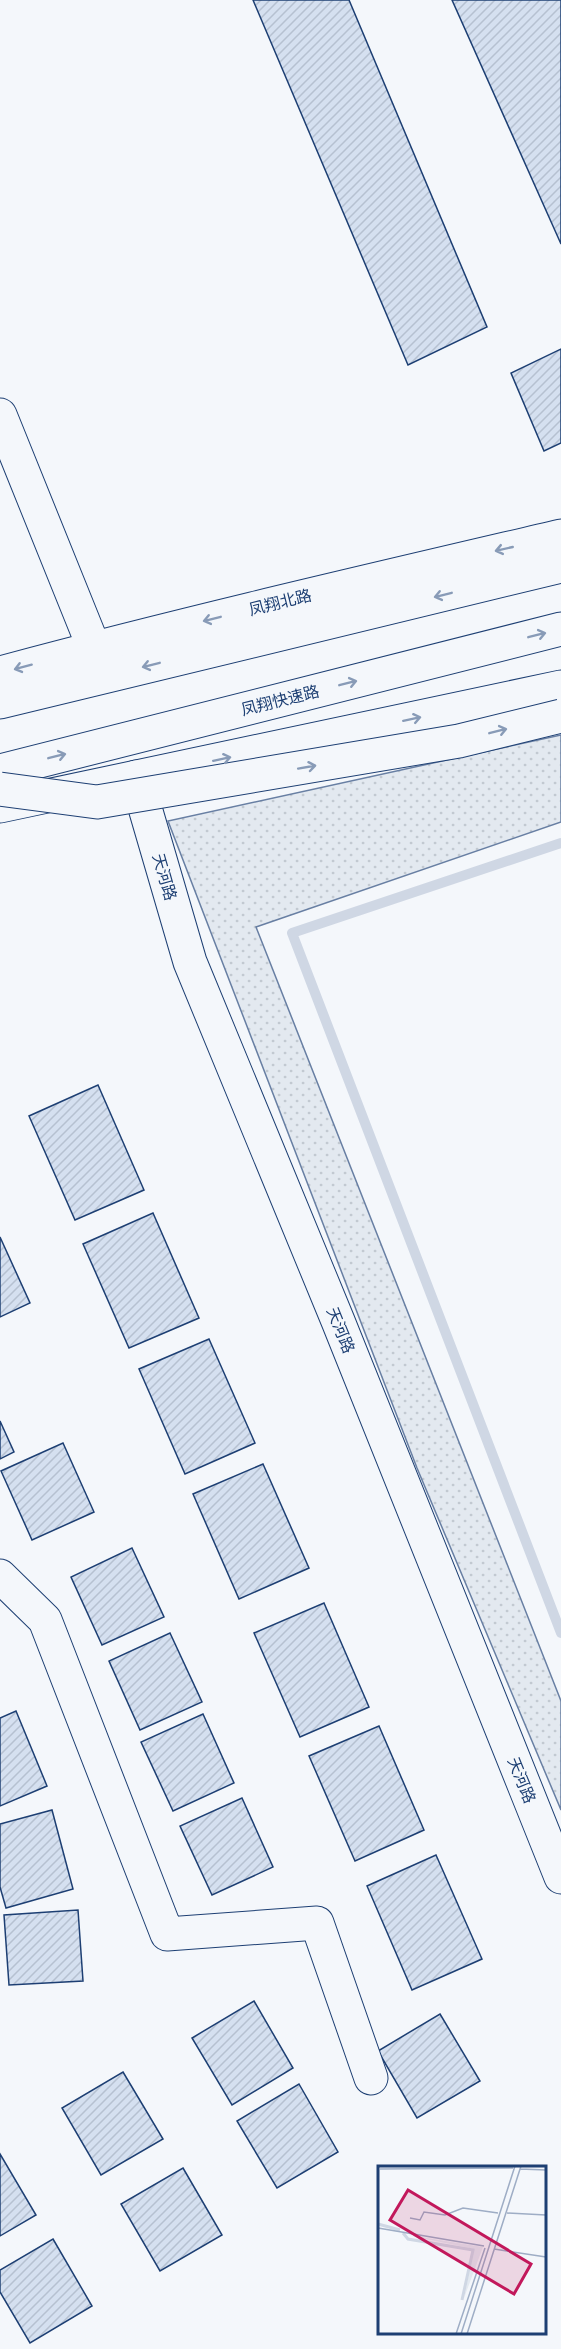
<svg xmlns="http://www.w3.org/2000/svg" width="561" height="2349" font-family="Ubuntu,'Noto Sans SC',sans-serif">
  <style>
    .grass { fill: url(#grass-dots); stroke: #687fa3; stroke-width: 1.5 }
    .lines { fill: none; stroke-linecap: round; stroke-linejoin: round }
    .stream { stroke: #cfd7e4; stroke-width: 10 }
    .building { fill: url(#building-hatch); stroke: #1d3f73; stroke-width: 1.5 }
    .minor-casing { stroke: #1d3f73; stroke-width: 35 }
    .major-casing { stroke: #1d3f73; stroke-width: 35 }
    .highway-casing { stroke: #1d3f73; stroke-width: 35 }
    .minor { stroke: #f4f7fb; stroke-width: 33 }
    .major { stroke: #f4f7fb; stroke-width: 33 }
    .highway { stroke: #f4f7fb; stroke-width: 33 }
    .highway-bridge-casing { stroke: #1d3f73; stroke-width: 35; stroke-linecap: butt }
    .highway-bridge { stroke: #f4f7fb; stroke-width: 33 }
    .oneway { stroke: #889bb7 }
    .labels { text-anchor: middle; stroke-width: 4.5; stroke-linejoin: round; paint-order: stroke }
    .street-label { font-size: 16px; fill: #1d3f73; stroke: #f4f7fb }
    .inset-river { fill: none; stroke: #cfd7e4; stroke-width: 3 }
    .inset-road { fill: none; stroke: #9eadc5; stroke-width: 1.5 }
    .view { fill: #c2185b; fill-opacity: 0.15; stroke: #c2185b; stroke-width: 3 }
    .inset-edge { fill: none; stroke: #1d3f73; stroke-width: 3 }
  </style>
  <defs>
    <pattern id="grass-dots" width="8" height="8" patternUnits="userSpaceOnUse" patternTransform="scale(1.5)"><rect width="8" height="8" fill="#e3e9f0"/><path d="M2 2h.1M6 6h.1" fill="none" stroke="#c2c9d1" stroke-width="1.8" stroke-linecap="round"/></pattern>
    <pattern id="building-hatch" width="6" height="6" patternUnits="userSpaceOnUse" patternTransform="scale(1.5)"><rect width="6" height="6" fill="#d5e0f0"/><path d="M-1 1l2-2M0 6l6-6M5 7l2-2" fill="none" stroke="#b6c1d1"/></pattern>
  </defs>
  <rect width="100%" height="100%" fill="#f4f7fb"/>
  <path class="grass" d="M561,735V822L256,927L561,1701V1810L417,1468L168,821Z"/>
  <g class="lines">
    <path class="stream" d="M561,843L292,933L561,1633"/>
  </g>
  <path class="building" d="M253,0H349L487,327L408,365Z
    M452,0H561V244Z
    M561,349V443L544,451L511,373Z
    M98,1085L144,1190L75,1220L29,1116Z
    M153,1213L199,1318L129,1348L83,1244Z
    M0,1237L30,1303L0,1317Z
    M209,1339L255,1443L185,1474L139,1369Z
    M0,1421L14,1452L0,1459Z
    M63,1443L94,1512L32,1540L1,1471Z
    M263,1464L309,1568L239,1599L193,1494Z
    M132,1548L164,1617L102,1645L71,1577Z
    M324,1603L369,1707L300,1737L254,1633Z
    M170,1633L202,1702L140,1730L109,1661Z
    M16,1711L47,1786L0,1806V1718Z
    M203,1714L234,1783L173,1811L141,1742Z
    M379,1726L424,1830L355,1861L309,1756Z
    M242,1798L273,1867L212,1895L180,1826Z
    M52,1810L73,1889L6,1908L0,1887V1824Z
    M436,1855L482,1959L412,1990L367,1886Z
    M78,1910L83,1981L9,1985L4,1915Z
    M254,2001L293,2068L232,2105L192,2038Z
    M440,2014L480,2081L417,2118L378,2051Z
    M123,2072L163,2139L101,2175L62,2108Z
    M299,2084L338,2152L277,2188L237,2121Z
    M0,2154L36,2215L0,2236Z
    M183,2168L222,2235L160,2271L121,2204Z
    M53,2239L92,2306L30,2343L0,2292V2270Z"/>
  <g class="lines">
    <g class="minor-casing">
      <path id="minor" d="M0,415L94,648
        M136,777L190,962L338,1321L561,1877
        M0,1576L45,1620L167,1934L317,1923L371,2078"/>
    </g>
    <g class="major-casing">
      <path id="major" d="M0,673C186,623 373,580 561,536
        M0,806L561,687"/>
    </g>
    <g class="highway-casing">
      <path id="highway" d="M0,702L561,566
        M0,771L561,629"/>
    </g>
    <use href="#minor" class="minor"/>
    <use href="#major" class="major"/>
    <use href="#highway" class="highway"/>
    <g class="highway-bridge-casing">
      <path id="highway-bridge" d="M0,789L97,802L459,741L561,716"/>
    </g>
    <use href="#highway-bridge" class="highway-bridge"/>
  </g>
  <defs><path id="oneway-shaft" d="M-6 0H5M1.5-3L5.5 0L1.5 3" fill="none" stroke-width="1.6" stroke-linecap="round" stroke-linejoin="round" transform="scale(1.5)"/></defs>
  <g class="oneway">
    <use href="#oneway-shaft" transform="translate(504 549) rotate(167)"/>
    <use href="#oneway-shaft" transform="translate(443 595) rotate(166)"/>
    <use href="#oneway-shaft" transform="translate(212 619) rotate(166)"/>
    <use href="#oneway-shaft" transform="translate(537 635) rotate(-14)"/>
    <use href="#oneway-shaft" transform="translate(151 665) rotate(166)"/>
    <use href="#oneway-shaft" transform="translate(23 667) rotate(165)"/>
    <use href="#oneway-shaft" transform="translate(348 683) rotate(-14)"/>
    <use href="#oneway-shaft" transform="translate(412 719) rotate(-12)"/>
    <use href="#oneway-shaft" transform="translate(498 731) rotate(-14)"/>
    <use href="#oneway-shaft" transform="translate(57 756) rotate(-14)"/>
    <use href="#oneway-shaft" transform="translate(222 759) rotate(-12)"/>
    <use href="#oneway-shaft" transform="translate(307 767) rotate(-10)"/>
  </g>
  <g class="labels">
    <g class="street-label">
      <text transform="translate(280 602) rotate(-14)" y="6">凤翔北路</text>
      <text transform="translate(280 700) rotate(-14)" y="6">凤翔快速路</text>
      <text transform="translate(165 877) rotate(74)" y="6">天河路</text>
      <text transform="translate(341 1330) rotate(68)" y="6">天河路</text>
      <text transform="translate(522 1780) rotate(68)" y="6">天河路</text>
    </g>
  </g>
  <g transform="translate(378 2166)">
    <rect width="168" height="168" fill="#f4f7fb"/>
    <path d="M29,69L105,81L86,132L96,83Z" fill="#e3e9f0"/>
    <path class="inset-river" d="M0,58L22,64M25,67L30,73L95,84L84,134"/>
    <path class="inset-road" d="M2,3L135,2M142,3L168,4M129,47L168,49M32,52L42,54L46,46L67,49L85,42L120,47M0,62L106,80M116,83L168,91M78,168L107,82M83,168L137,0M89,168L143,0"/>
    <path class="view" d="M30,24L153,98L136,128L12,54Z"/>
    <rect width="168" height="168" class="inset-edge"/>
  </g>
</svg>
